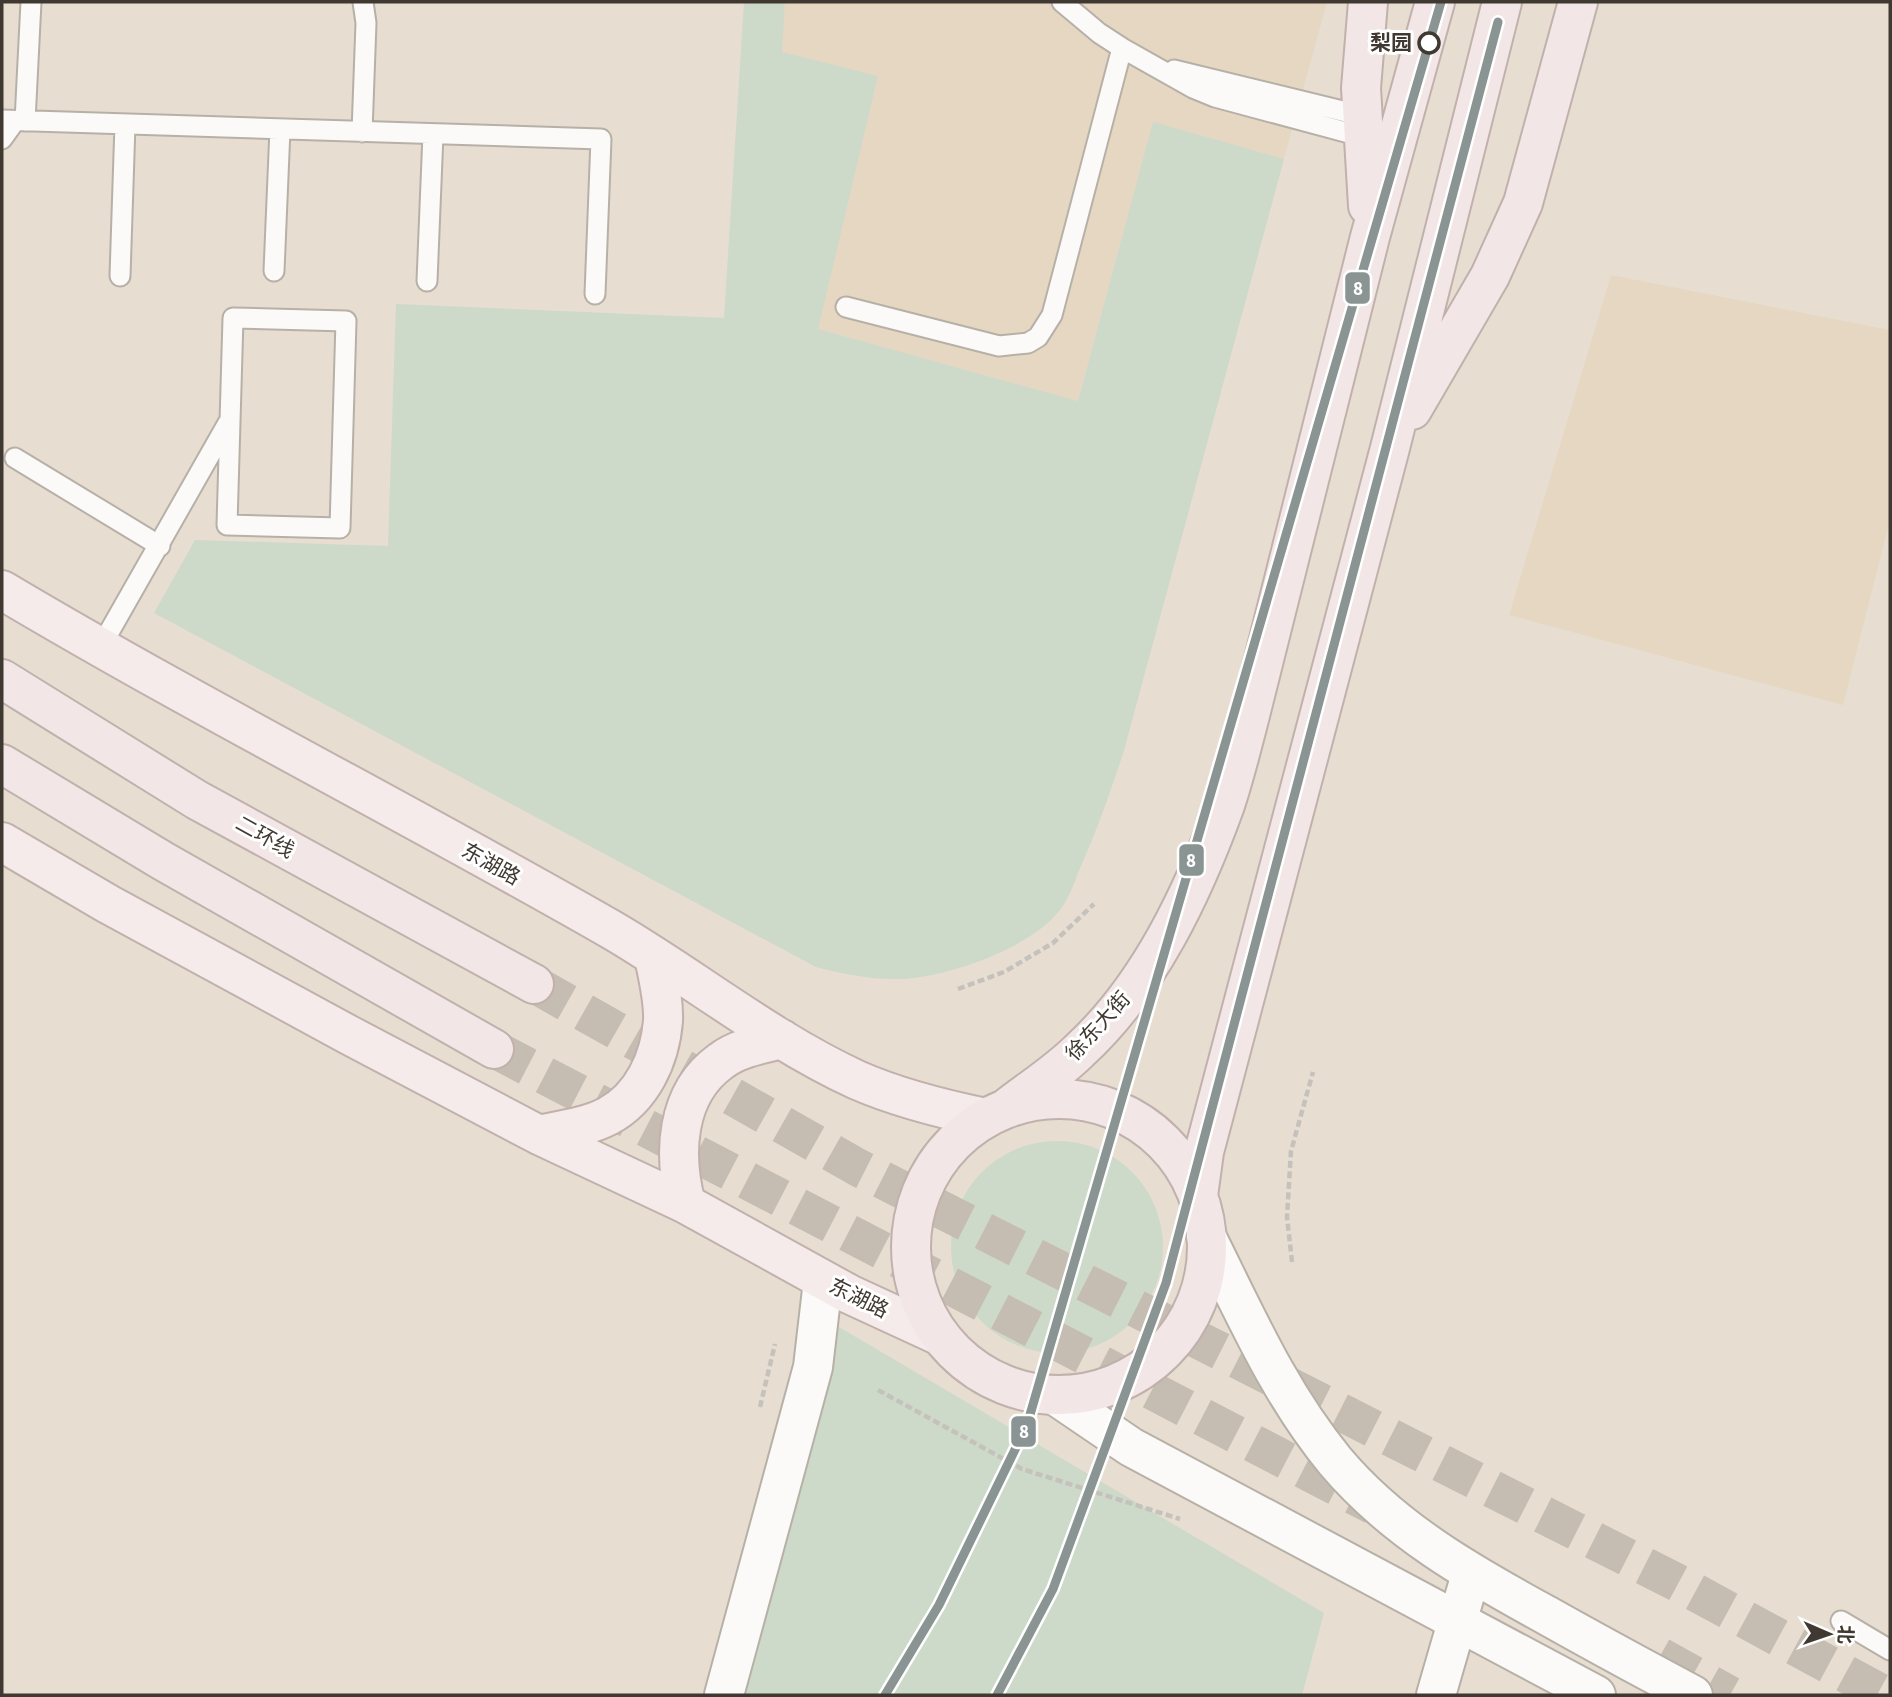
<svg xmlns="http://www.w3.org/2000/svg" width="1892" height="1697" font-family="'Source Sans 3','Noto Sans SC',sans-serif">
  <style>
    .built { fill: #e6d7c2 }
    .green { fill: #cdd9c9 }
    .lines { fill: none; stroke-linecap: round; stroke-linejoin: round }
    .trunk-tunnel { stroke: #c5bdb1; stroke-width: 38; stroke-dasharray: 38 19; stroke-linecap: butt }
    .service-casing { stroke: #b7b0a7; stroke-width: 23 }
    .minor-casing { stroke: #b7b0a7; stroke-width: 42 }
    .secondary-casing { stroke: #b7b0a7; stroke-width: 42 }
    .primary-casing { stroke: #c2b0ac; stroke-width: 42 }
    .trunk-casing { stroke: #c2b0ac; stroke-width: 42 }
    .path { stroke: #c5c1bc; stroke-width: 4.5; stroke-dasharray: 7 3.5; stroke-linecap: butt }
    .service { stroke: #fbfaf8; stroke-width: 19 }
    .minor { stroke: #fbfaf8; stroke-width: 38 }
    .secondary { stroke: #fbfaf8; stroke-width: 38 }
    .primary { stroke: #f5ebea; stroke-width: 38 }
    .trunk { stroke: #f2e6e6; stroke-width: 38 }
    .metro-1-casing { stroke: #fff; stroke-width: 14 }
    .metro-1 { stroke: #8a9492; stroke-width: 9 }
    .stop-dot { fill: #fff; stroke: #3f3931; stroke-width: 3.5 }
    .labels { text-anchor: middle; stroke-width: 6; stroke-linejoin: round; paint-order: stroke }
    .stop-label { font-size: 21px; font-weight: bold; fill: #3f3931; stroke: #fff; text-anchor: end }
    .street-label { font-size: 21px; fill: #3f3931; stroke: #fff }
    .line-badge { stroke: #fff; stroke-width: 2.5 }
    .badge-label { font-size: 19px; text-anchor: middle; font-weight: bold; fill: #fff }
  </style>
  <rect width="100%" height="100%" fill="#e7ded1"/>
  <path class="built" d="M785,2H1327L1284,159L1153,123L1078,401L817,329L878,76L781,52Z
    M1611,275L1890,330V520L1843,705L1509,615Z"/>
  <path class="green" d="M744,2H785L782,52L878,76L818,329L1078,401L1153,122L1284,159L1123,754C1110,792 1097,831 1080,868C1075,881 1070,896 1062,907C1035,947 948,977 901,979C872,980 844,974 816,967L154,613L195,540L388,546L396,304L724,318Z
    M951 1247a106 106 0 1 1 212 0a106 106 0 1 1-212 0Z
    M839,1327L1324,1613L1302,1695H742Z"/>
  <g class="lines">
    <path class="trunk-tunnel" d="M534,984L857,1167L1676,1582L1885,1695
      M494,1049L1374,1506
      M1660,1656L1730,1695"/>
    <g class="service-casing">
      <path id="service" d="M1062,2L1099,33L1122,48L1193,88L1215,97L1364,137
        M1174,70L1363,116
        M2,120L601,139L595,294
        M25,121L31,2
        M362,132L366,23L363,2
        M2,139L15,121
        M274,271L280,129
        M120,276L125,124
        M427,281L433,134
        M846,307L999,346L1028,343L1038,337L1052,315L1122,48
        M233,318L346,321L340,528L227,525Z
        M15,458L160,546
        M100,648L228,423
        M1841,1621L1890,1650"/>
    </g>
    <g class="minor-casing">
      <path id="minor" d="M724,1695L813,1367L823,1281
        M1436,1695L1471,1574"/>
    </g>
    <g class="secondary-casing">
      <path id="secondary" d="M1206,1236C1245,1314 1279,1393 1335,1461C1393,1530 1471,1574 1548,1616C1596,1643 1644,1669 1693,1695
        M1056,1396L1131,1447L1596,1695"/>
    </g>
    <g class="primary-casing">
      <path id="primary" d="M2,590C202,709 410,814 612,930C694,978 770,1040 857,1080C898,1098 942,1109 986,1118
        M2,842L108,904L349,1035L539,1135L686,1204L849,1294L940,1336
        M539,1135C562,1130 587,1127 608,1116C642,1098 660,1059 663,1021C664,1000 658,977 654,957
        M686,1204C673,1155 675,1094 721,1061C738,1048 762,1044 782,1039"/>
    </g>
    <g class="trunk-casing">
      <path id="trunk" d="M1368,2L1361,88L1368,206
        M1412,410L1490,276L1523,203L1578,2
        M2,679L197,800L534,984
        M2,764L163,861L494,1049
        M911 1247a148 148 0 1 1 296 0a148 148 0 1 1-296 0Z
        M1008,1107C1031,1089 1058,1072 1079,1051C1149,987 1193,893 1225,805C1234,778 1241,750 1248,723L1370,237L1435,2
        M1198,1196L1204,1152L1390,448L1502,2"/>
    </g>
    <path class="path" d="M958,989L1004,972L1053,943L1094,904
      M1292,1262L1287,1217L1291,1151L1313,1072
      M878,1390L1022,1469L1180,1519
      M760,1407L775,1344"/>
    <use href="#service" class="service"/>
    <use href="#minor" class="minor"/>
    <use href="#secondary" class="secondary"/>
    <use href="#primary" class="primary"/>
    <use href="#trunk" class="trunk"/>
    <g class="metro-1-casing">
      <path id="metro-1" d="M885,1695L939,1605L1027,1425L1441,2
        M997,1695L1053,1589L1166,1283L1498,22"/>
    </g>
    <use href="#metro-1" class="metro-1"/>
  </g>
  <circle class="stop-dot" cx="1429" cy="43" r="10"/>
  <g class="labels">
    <g class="stop-label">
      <text x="1412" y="50">梨园</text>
    </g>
    <g class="street-label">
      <text transform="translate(265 837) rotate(29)" y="7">二环线</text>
      <text transform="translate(491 864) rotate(29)" y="7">东湖路</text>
      <text transform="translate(1098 1026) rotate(-48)" y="7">徐东大街</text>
      <text transform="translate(859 1298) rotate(26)" y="7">东湖路</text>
    </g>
  </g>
  <g class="line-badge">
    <rect x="1344" y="271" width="27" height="34" rx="7" fill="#8a9492"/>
    <rect x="1178" y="843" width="27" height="34" rx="7" fill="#8a9492"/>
    <rect x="1010" y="1415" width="27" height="33" rx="7" fill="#8a9492"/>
  </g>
  <g class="badge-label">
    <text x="1358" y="295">8</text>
    <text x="1191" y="867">8</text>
    <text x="1024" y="1438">8</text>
  </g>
  <rect width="1892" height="1697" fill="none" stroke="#3f3931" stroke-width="7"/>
  <g transform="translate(1829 1634) rotate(92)" stroke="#ffffff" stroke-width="5" paint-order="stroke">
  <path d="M0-5L12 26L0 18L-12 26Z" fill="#3f3931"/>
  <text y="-10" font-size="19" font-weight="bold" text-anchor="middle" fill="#3f3931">北</text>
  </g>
</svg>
